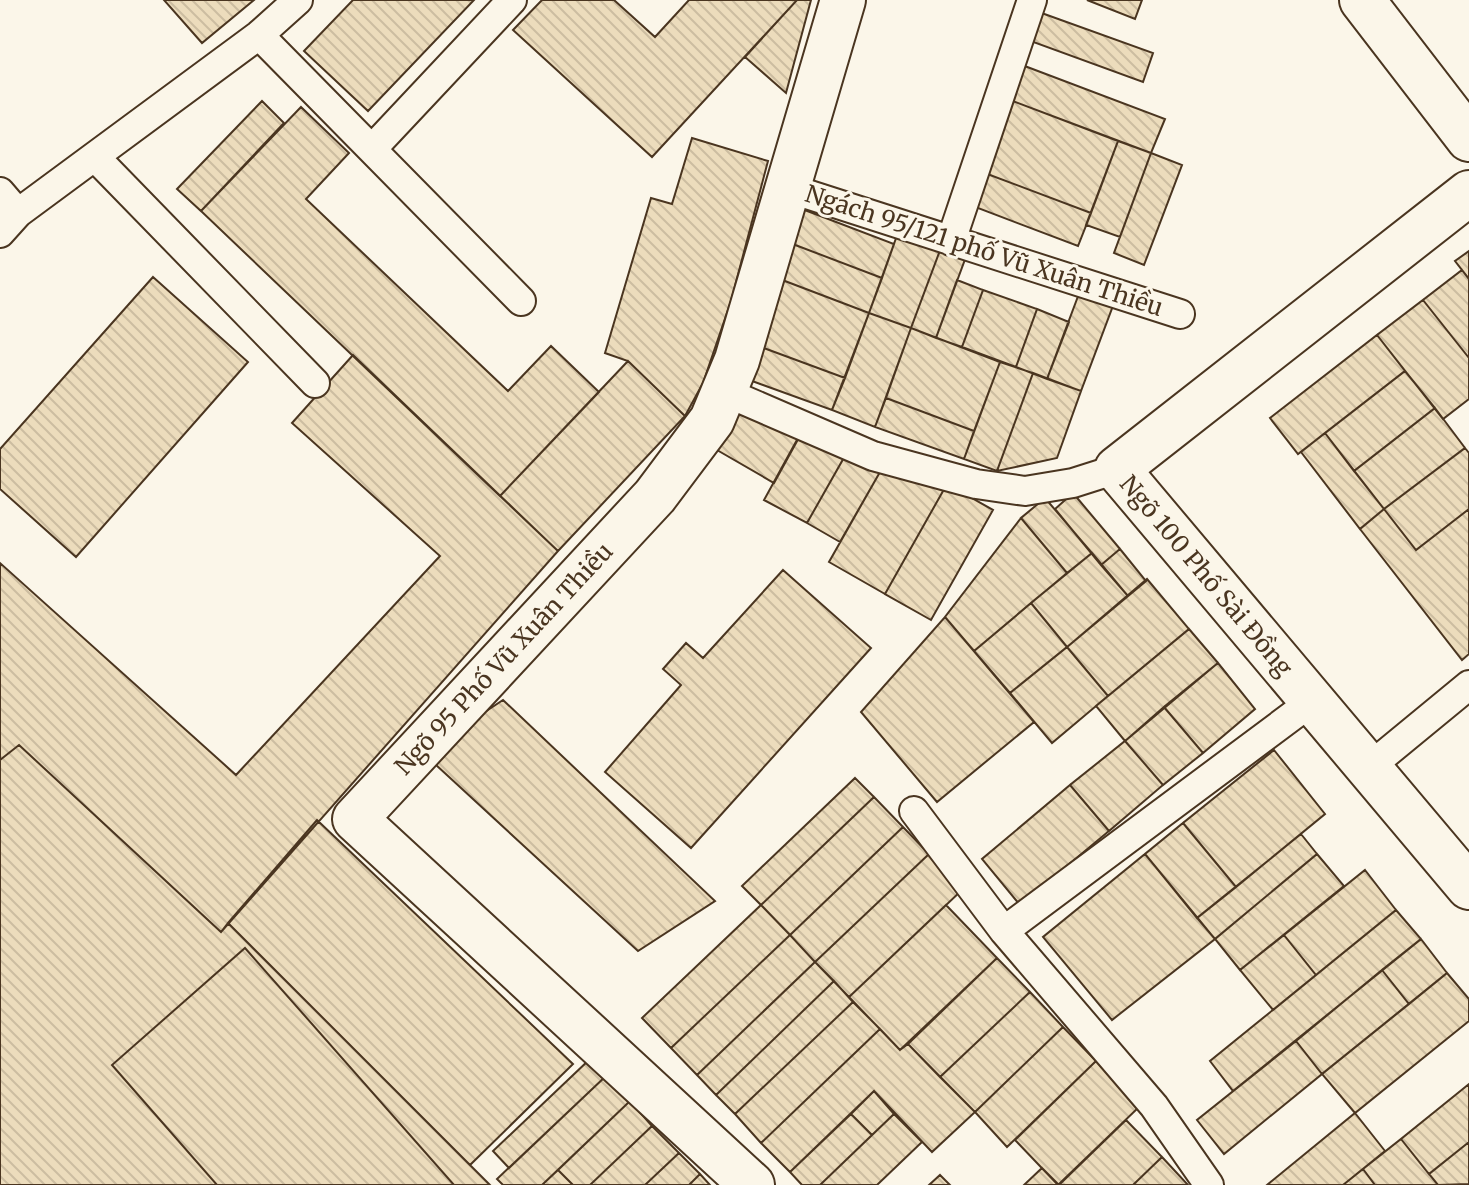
<svg xmlns="http://www.w3.org/2000/svg" width="1469" height="1185" font-family="Merriweather,serif">
  <style>
    .building { fill: url(#building-back-hatch); stroke: #4a3520; stroke-width: 2 }
    .lines { fill: none; stroke-linecap: round; stroke-linejoin: round }
    .service-casing { stroke: #4a3520; stroke-width: 32 }
    .minor-casing { stroke: #4a3520; stroke-width: 48 }
    .service { stroke: #fbf6e9; stroke-width: 28 }
    .minor { stroke: #fbf6e9; stroke-width: 44 }
    .labels { text-anchor: middle; stroke-width: 6; stroke-linejoin: round; paint-order: stroke }
    .street-label { font-size: 24px; fill: #4a3520; stroke: #fbf6e9 }
  </style>
  <defs>
    <pattern id="building-back-hatch" width="6" height="6" patternUnits="userSpaceOnUse" patternTransform="scale(2)"><rect width="6" height="6" fill="#ecdcbc"/><path d="M-1 5l2 2M0 0l6 6M5-1l2 2" fill="none" stroke="#ccbda1"/></pattern>
  </defs>
  <rect width="100%" height="100%" fill="#fbf6e9"/>
  <path class="building" d="M164,0H254L202,43Z
    M353,0H474L368,111L304,51Z
    M542,0H614L655,37L689,0H797L652,157L513,30Z
    M797,0H811L786,93L745,57Z
    M1087,0H1142L1135,19Z
    M1036,11L1153,53L1143,82L1025,39Z
    M1022,65L1165,119L1151,153L1010,100Z
    M1010,100L1118,141L1091,213L982,172Z
    M262,101L284,123L201,211L177,189Z
    M301,107L349,153L306,199L508,391L551,346L599,392L500,496L201,211Z
    M692,138L768,161L731,301L703,383L685,416L628,361L605,353L651,198L672,204Z
    M1118,141L1151,153L1120,237L1086,225Z
    M1151,153L1182,165L1144,265L1114,253Z
    M982,172L1091,213L1078,246L970,205Z
    M802,209L894,244L882,278L790,243Z
    M899,230L942,245L911,328L869,313Z
    M790,243L882,278L869,313L777,278Z
    M942,245L967,254L936,338L911,328Z
    M1469,251V279L1455,261Z
    M1462,270L1469,279V358L1423,300Z
    M153,277L248,362L76,557L0,489V449Z
    M777,278L869,313L845,378L753,344Z
    M957,280L983,290L962,347L936,338Z
    M983,290L1037,309L1016,367L962,347Z
    M1080,291L1114,303L1081,391L1047,379Z
    M1423,300L1469,358V399L1443,419L1377,335Z
    M1037,309L1069,322L1047,379L1016,367Z
    M869,313L911,328L875,427L832,410Z
    M911,328L1000,362L974,431L886,398Z
    M1377,335L1405,371L1298,454L1270,418Z
    M753,344L845,378L832,410L741,377Z
    M353,355L558,551L221,932L19,745L0,760V563L236,775L440,556L292,423Z
    M628,361L685,416L558,551L500,496Z
    M1000,362L1033,373L997,471L964,459Z
    M1405,371L1435,408L1354,471L1325,433Z
    M1033,373L1081,391L1057,458L997,471Z
    M737,398L801,434L774,483L710,446Z
    M886,398L974,431L964,459L875,427Z
    M1435,408L1465,448L1384,509L1354,471Z
    M803,429L846,454L807,523L764,500Z
    M1325,433L1384,509L1360,529L1301,452Z
    M1465,448L1469,453V509L1416,550L1384,509Z
    M846,454L880,472L840,542L807,523Z
    M880,472L947,484L885,594L829,562Z
    M947,484L993,510L931,620L885,594Z
    M1073,493L1120,549L1101,565L1055,509Z
    M1045,498L1092,553L1067,573L1021,518Z
    M1384,509L1416,550L1469,509V654L1462,660L1360,529Z
    M1021,518L1067,573L974,651L945,617Z
    M1120,549L1146,581L1128,596L1101,565Z
    M1092,553L1128,596L1067,647L1031,603Z
    M783,570L871,648L691,848L605,772L681,685L663,669L686,643L703,658Z
    M1147,579L1189,629L1108,696L1067,647Z
    M1031,603L1067,647L1010,693L974,651Z
    M945,617L1034,722L937,802L861,712Z
    M1189,629L1218,663L1125,741L1096,706Z
    M1067,647L1108,696L1052,743L1010,693Z
    M1218,663L1255,709L1203,753L1164,707Z
    M503,700L715,901L638,951L423,753Z
    M1164,707L1203,753L1163,785L1125,741Z
    M1125,741L1163,785L1109,831L1070,785Z
    M19,745L221,932L228,923L490,1185H454L245,948L112,1065L217,1185H0V760Z
    M1274,750L1325,814L1236,887L1183,823Z
    M855,778L874,797L761,905L742,886Z
    M1070,785L1109,831L1020,905L982,859Z
    M874,797L903,827L790,935L761,905Z
    M317,820L573,1064L470,1165L228,923Z
    M1183,823L1236,887L1197,918L1145,854Z
    M903,827L929,854L815,962L790,935Z
    M1301,834L1317,854L1215,939L1197,918Z
    M929,854L962,890L849,997L815,962Z
    M1145,854L1215,939L1112,1020L1043,937Z
    M1317,854L1344,886L1240,970L1215,939Z
    M1365,870L1396,910L1316,975L1284,935Z
    M761,905L790,935L671,1048L642,1018Z
    M946,905L997,958L900,1050L849,997Z
    M1396,910L1421,939L1233,1091L1210,1061Z
    M790,935L815,962L697,1075L671,1048Z
    M1284,935L1316,975L1273,1010L1240,970Z
    M1421,939L1447,973L1409,1004L1382,970Z
    M245,948L454,1185H217L112,1065Z
    M997,958L1030,992L940,1077L908,1044Z
    M815,962L834,981L716,1095L697,1075Z
    M1382,970L1409,1004L1322,1074L1296,1041Z
    M1447,973L1469,999V1021L1355,1113L1322,1074Z
    M834,981L853,1002L735,1114L716,1095Z
    M1030,992L1063,1027L975,1112L940,1077Z
    M853,1002L880,1029L761,1143L735,1114Z
    M1063,1027L1096,1061L1007,1147L975,1112Z
    M880,1029L900,1050L908,1044L975,1112L932,1152L874,1091L790,1172L761,1143Z
    M1296,1041L1322,1074L1224,1154L1197,1120Z
    M590,1059L606,1076L509,1168L493,1151Z
    M1096,1061L1139,1107L1058,1185L1015,1140Z
    M606,1076L630,1101L542,1185H503L497,1179Z
    M1469,1084V1142L1429,1174L1401,1139Z
    M874,1091L894,1114L872,1135L851,1114Z
    M630,1101L652,1126L590,1185H573L558,1170Z
    M1355,1113L1385,1151L1343,1185H1267Z
    M851,1114L872,1135L820,1185H802L790,1172Z
    M894,1114L922,1142L877,1185H820Z
    M1126,1120L1162,1157L1133,1185H1059Z
    M652,1126L679,1153L645,1185H590Z
    M1401,1139L1429,1174L1438,1185H1375L1363,1169Z
    M1469,1142V1184L1438,1185L1429,1174Z
    M679,1153L700,1174L689,1185H645Z
    M1162,1157L1188,1185H1133Z
    M1042,1168L1059,1185H1024Z
    M1363,1169L1375,1185H1343Z
    M558,1170L573,1185H542Z
    M700,1174L710,1185H689Z
    M940,1175L950,1185H929Z"/>
  <g class="lines">
    <g class="service-casing">
      <path id="service" d="M259,35L521,301
        M372,149L512,0
        M95,157L315,383
        M788,188L1180,314
        M0,192L18,213
        M0,233L18,213L259,35L298,0
        M951,241L1032,0
        M725,392L873,456L976,484L1025,491L1073,483L1117,469
        M1367,769L1469,685
        M914,811L1004,931L1311,702
        M1004,931L1154,1106L1209,1185"/>
    </g>
    <g class="minor-casing">
      <path id="minor" d="M1362,0L1469,139
        M1469,193L1117,469L1469,887
        M752,1185L355,819L655,496L712,420L737,360L843,0"/>
    </g>
    <use href="#service" class="service"/>
    <use href="#minor" class="minor"/>
  </g>
  <g class="labels">
    <g class="street-label">
      <text transform="translate(984 251) rotate(18)" y="8">Ngách 95/121 phố Vũ Xuân Thiều</text>
      <text transform="translate(1206 576) rotate(50)" y="8">Ngõ 100 Phố Sài Đồng</text>
      <text transform="translate(504 659) rotate(-47)" y="8">Ngõ 95 Phố Vũ Xuân Thiều</text>
    </g>
  </g>
</svg>
